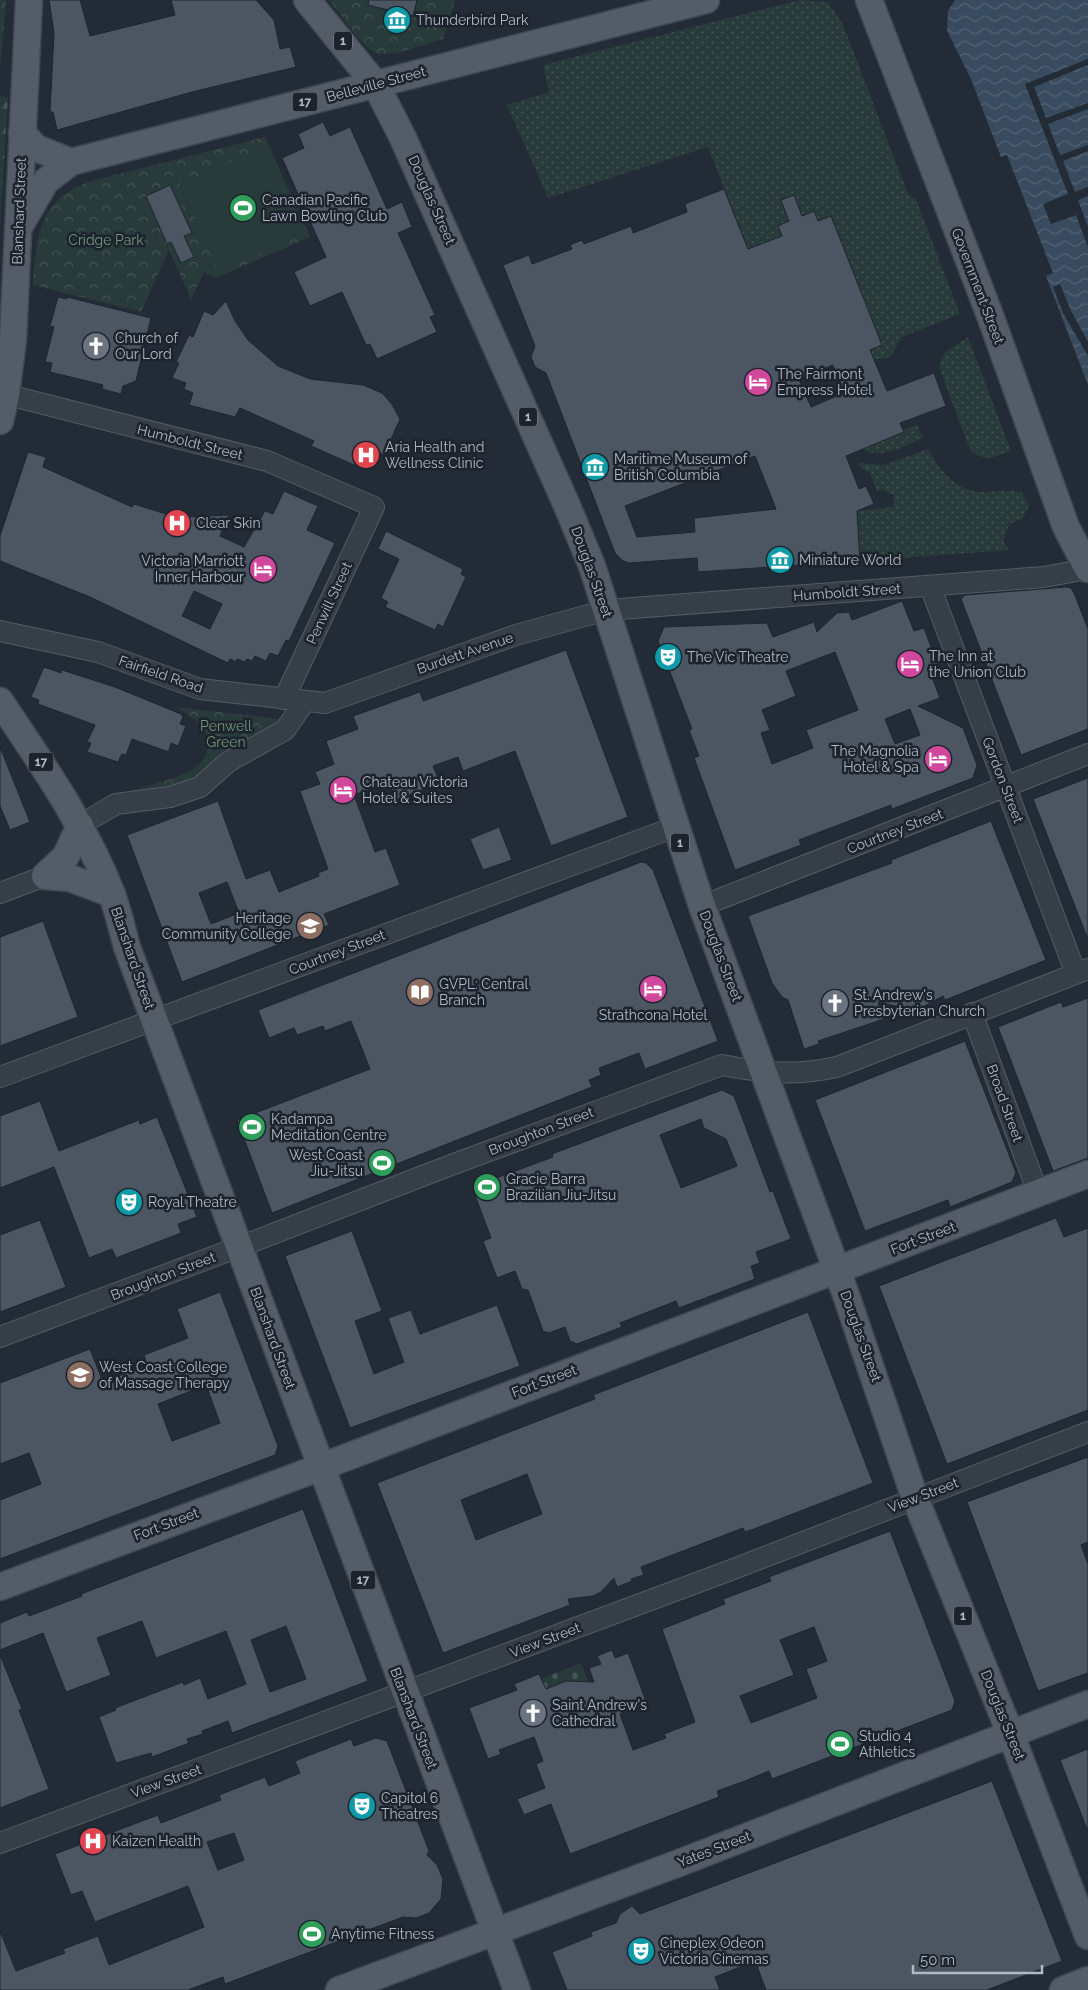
<svg xmlns="http://www.w3.org/2000/svg" width="1088" height="1990" font-family="Raleway,sans-serif">
  <style>
    .grass { fill: url(#grass-dots) }
    .forest { fill: url(#forest-firs) }
    .cemetery { fill: url(#cemetery-stones) }
    .park { fill: url(#park-crowns) }
    .pitch { fill: #283a39 }
    .water { fill: url(#water-waves) }
    .pier { fill: #232c36 }
    .building { fill: #4b5662; stroke: #1d252e; fill-rule: evenodd }
    .lines { fill: none; stroke-linecap: round; stroke-linejoin: round }
    .minor-casing { stroke: #545c65; stroke-width: 22 }
    .major-casing { stroke: #3f4750; stroke-width: 29 }
    .minor { stroke: #363e47; stroke-width: 20 }
    .major { stroke: #545d67; stroke-width: 26 }
    .labels { text-anchor: middle; stroke-width: 5; stroke-linejoin: round; paint-order: stroke }
    .shield { fill: #1c232c; stroke: #848c96; stroke-width: 1 }
    .shield-label { font-size: 12px; font-weight: bold; fill: #b1b9c3 }
    .poi-label { font-size: 14px; fill: #b1b9c3; stroke: #1c232c; text-anchor: start }
    .street-label { font-size: 14px; fill: #b1b9c3; stroke: #1c232c }
    .park-label { font-size: 14px; fill: #719779; stroke: #1c232c }
  </style>
  <defs>
    <pattern id="grass-dots" width="8" height="8" patternUnits="userSpaceOnUse" patternTransform="scale(1.25)"><rect width="8" height="8" fill="#283a39"/><path d="M2 2h.1M6 6h.1" fill="none" stroke="#455454" stroke-width="1.8" stroke-linecap="round"/></pattern>
    <pattern id="forest-firs" width="22" height="20" patternUnits="userSpaceOnUse" patternTransform="scale(1.25)"><rect width="22" height="20" fill="#283a39"/><path d="M5 1l3.5 6h-7zM16 11l3.5 6h-7z" fill="#455454"/></pattern>
    <pattern id="cemetery-stones" width="16" height="16" patternUnits="userSpaceOnUse" patternTransform="scale(1.25)"><rect width="16" height="16" fill="#283a39"/><path d="M2 7V4a2 2 0 0 1 4 0v3zM10 15v-3a2 2 0 0 1 4 0v3z" fill="#455454"/></pattern>
    <pattern id="park-crowns" width="20" height="18" patternUnits="userSpaceOnUse" patternTransform="scale(1.25)"><rect width="20" height="18" fill="#283a39"/><path d="M2 6a3 3 0 1 1 6 0M12 15a3 3 0 1 1 6 0" fill="none" stroke="#455454"/></pattern>
    <pattern id="water-waves" width="16" height="10" patternUnits="userSpaceOnUse" patternTransform="scale(1.25)"><rect width="16" height="10" fill="#394b5e"/><path d="M0 5q4-4 8 0t8 0" fill="none" stroke="#536373"/></pattern>
  </defs>
  <rect width="100%" height="100%" fill="#232c36"/>
  <path class="grass" d="M800,0L827,2L842,22L908,194L916,199L960,314L902,337L890,357L873,360L870,350L882,345L831,216L818,221L802,216L794,195L781,200L789,221L778,226L782,236L748,249L708,147L548,198L507,105L549,92L543,65Z
    M968,337L1011,451C994,457 985,463 970,450L939,367L944,353Z
    M917,425L923,438C903,446 879,462 859,447Z
    M928,449C942,473 957,493 987,492C1000,491 1009,489 1022,492L1029,506L1022,519L1009,524L1003,541L1009,550L860,561L857,511L893,507L894,495L883,490L877,491L870,473L862,469L858,463L884,465Z"/>
  <path class="forest" d="M0,96L8,97L0,226Z"/>
  <path class="cemetery" d="M581,1663L588,1681H566L545,1689L541,1679Z"/>
  <path class="park" d="M0,0H6L0,71Z
    M329,0H455L443,39C428,43 387,59 375,53C363,48 339,12 329,0Z
    M265,137L310,237L216,278L204,272L191,299L169,250L141,312L33,285C36,235 40,196 95,180Z
    M176,707L279,719L285,721C240,749 194,791 139,790L138,789C160,781 205,775 208,747C210,725 191,717 176,707Z"/>
  <path class="pitch" d="M268,145L306,232L218,271L180,184Z"/>
  <path class="water" d="M955,0H1088V385L1046,276L1053,273L1007,155L1001,157L971,79L947,31L948,11Z"/>
  <path class="pier" d="M1088,59V65L1034,87L1046,118L1088,103V109L1048,124L1060,155L1088,145V151L1063,161L1075,192L1088,187V196L1078,200L1088,227V247L1076,215L1051,224L1043,204L1068,194L1025,84Z
    M1060,284L1071,311L1088,342V356L1063,313L1053,287Z"/>
  <path class="building" d="M49,0H80L90,36L175,15L171,0H256L274,20L280,49L290,47L296,67L192,92L57,130L53,112H50L54,33Z
    M369,0H417L413,16L368,5Z
    M323,122L330,136L350,127L387,209L402,202L412,227L398,233L435,315L430,317L437,332L377,359L370,344L366,345L342,292L310,306L294,272L326,257L282,158L304,148L298,134Z
    M170,185L192,233L184,236L194,257L181,263L171,242L167,244L146,196Z
    M724,189L748,249L782,236L778,226L789,221L781,200L794,195L802,216L814,211L818,221L831,216L882,345L870,350L887,391L934,373L946,406L900,423L904,432L846,456L859,489L866,486L874,504L857,511L860,561L698,572L697,558L629,563L623,561L615,553L546,373L535,367L531,357L535,346L503,265L529,255L532,264L572,249L570,245L582,240L584,244L631,226L633,233L687,212L685,204ZM833,365L844,393L811,407L799,379ZM755,456L776,509L694,518L695,532L637,537L625,506Z
    M58,297L67,299V297L151,318L136,381L123,386L121,394L102,389L103,385L50,372L52,363L45,362L54,327L50,326Z
    M226,301L235,321L248,340L278,366L310,379L363,385L382,393L391,403L400,419L384,455L380,453L373,467L367,465L366,467L362,465L361,468L311,446L314,441L240,408L235,417L189,405L193,393L184,389L186,383L172,378L179,363L176,362L189,335L193,337L204,311L213,315Z
    M28,452L46,457L43,467L132,507L134,504L166,514L187,517L229,515L220,536L244,547L265,511L273,514L284,491L318,506L307,530L335,543L289,641L286,640L278,656L270,653L266,661L255,656L252,661L247,659L245,662L237,659L236,662L230,659L228,663L90,597L0,561V536ZM194,591L222,604L210,629L182,616Z
    M386,531L463,569L461,574L466,577L443,627L438,624L435,630L385,607L388,602L381,598L399,559L378,549Z
    M1066,587L1071,588L1074,593L1088,629V729L1021,755L961,599L965,595Z
    M902,601L914,631L924,628L939,668L930,672L940,698L918,706L963,728L977,765L973,778L892,809L891,805L799,840L801,845L735,870L694,758L699,756L689,730L692,729L658,641L664,627L767,623L773,637L814,622L817,632L837,613L849,612L852,620ZM835,652L858,710L806,730L813,748L772,764L761,733L770,730L762,710L796,696L786,671ZM910,709L920,735L895,744L885,719Z
    M566,650L628,817L551,846L515,751L463,771L458,757L433,766L440,783L396,800L389,782L354,795L375,852L386,848L400,885L324,914L329,925L182,982L127,835L218,801L246,879L270,870L279,892L319,876L318,873L328,869L300,791L320,784L315,772L334,764L326,741L358,729L353,716L420,692L423,701ZM227,882L239,913L211,924L199,893Z
    M44,667L61,673L62,670L115,687L181,714L183,717L180,724L186,726L178,746L171,743L169,751H166L132,739L126,755L122,754L118,762L87,752L91,743L87,742L95,725L38,704L39,700L31,697Z
    M0,747L30,822L10,830L0,806Z
    M1088,778V937H1087L1033,799Z
    M991,821L1046,960L945,1000L943,996L923,1007L913,1010L878,1002L884,1019L818,1041L819,1044L804,1049L788,1000L782,997L772,983L748,916L892,863L891,860Z
    M499,827L512,860L483,870L470,839Z
    M641,862L646,863L653,870L718,1041L645,1069L639,1053L599,1068L601,1075L589,1080L592,1087L272,1213L237,1120L370,1069L351,1021L325,1031L323,1026L297,1035L294,1028L269,1038L258,1010Z
    M43,921L78,1017L0,1046V937Z
    M1088,998V1158L1053,1171L998,1027L1061,1002L1063,1007Z
    M965,1041L1016,1173L1012,1182L950,1207L948,1200L865,1231L815,1100Z
    M722,1090L734,1096L770,1192L773,1191L791,1239L756,1252L760,1263L751,1266L755,1279L679,1308L676,1301L620,1323L622,1327L577,1344L570,1341L565,1327L549,1333L543,1331L528,1290L522,1289L515,1271L497,1278L483,1241L491,1238L472,1187L553,1157L552,1154ZM701,1119L704,1128L726,1139L737,1166L681,1188L660,1135Z
    M40,1101L59,1151L139,1120L140,1124L157,1117L197,1217L178,1224L181,1233L116,1258L112,1249L89,1258L54,1167L0,1188V1116Z
    M1056,1218L1064,1237L1088,1228V1410L947,1464L879,1286Z
    M40,1220L66,1287L0,1312V1235Z
    M352,1231L382,1311L355,1321L374,1374L404,1362L388,1318L411,1310L420,1334L497,1305L520,1366L350,1428L285,1256Z
    M220,1292L278,1446L275,1455L0,1559V1500L41,1484L29,1453L0,1464V1383L90,1349L103,1382L147,1365L144,1355L188,1338L177,1309ZM206,1385L220,1423L172,1441L158,1404Z
    M808,1312L873,1483L754,1529L745,1532L743,1528L641,1567L644,1575L631,1579L632,1581L617,1587L614,1578L601,1592L593,1596L568,1599L570,1605L443,1653L377,1483L595,1399L593,1395ZM527,1474L542,1514L476,1540L461,1500Z
    M1088,1457V1542L1081,1545L1088,1564V1673L1038,1691L967,1502Z
    M303,1509L368,1681L232,1733L228,1721L202,1731L203,1734L187,1739L189,1743L152,1757L151,1753L116,1763L99,1717L116,1710L115,1708L183,1682L184,1685L200,1678L208,1699L246,1684L226,1631L156,1658L142,1621L97,1638L111,1675L66,1692L43,1633L0,1650V1623L27,1612L29,1616L82,1596L81,1594ZM286,1626L306,1679L270,1692L251,1640Z
    M890,1531L955,1701L952,1710L772,1779L769,1771L745,1781L717,1791L719,1797L570,1854L551,1804L524,1815L517,1799L545,1788L536,1764L543,1761L534,1737L499,1750L501,1754L488,1759L469,1708L517,1690L514,1684L539,1674L546,1689L566,1681L594,1682L589,1668L601,1664L597,1656L612,1650L615,1658L628,1653L647,1704L620,1714L633,1750L666,1738L664,1734L695,1722L662,1629L725,1604L723,1599L771,1581L769,1577ZM814,1627L827,1661L806,1669L817,1698L751,1723L740,1696L794,1675L780,1640Z
    M0,1655L22,1709L19,1710L49,1789L0,1808Z
    M376,1738L387,1741L429,1851L427,1855L437,1865L443,1879L441,1899L429,1913L416,1918L403,1917L225,1984L223,1977L188,1990H0V1931L16,1971L65,1953L63,1949L98,1936L109,1965L204,1927L188,1886L95,1922L82,1891L71,1895L55,1854L158,1815L161,1823L221,1800L219,1795L265,1777L269,1786L300,1773L295,1761L351,1739L354,1746ZM234,1833L244,1860L218,1870L207,1842Z
    M1088,1749V1828L1087,1829L1060,1760Z
    M992,1781L1062,1961L987,1990H766L755,1961L715,1977L720,1990H567L552,1952L592,1936L591,1932L616,1923L620,1914L632,1906L640,1914Z"/>
  <g class="lines">
    <g class="minor-casing">
      <path id="minor" d="M0,393L267,461L374,507L284,699
        M930,586L1076,974
        M0,631L98,652L200,689L325,703L516,635L606,610L1044,577L1087,569L1088,571
        M80,825L116,804L170,797L200,787L228,762L285,730L305,701
        M0,893L45,876
        M702,906L1088,754
        M972,1013L1038,1193
        M0,1077L675,827
        M0,1337L239,1247L451,1165L722,1065C763,1073 796,1076 837,1067L1088,969
        M0,1843L731,1570L1088,1432"/>
    </g>
    <g class="major-casing">
      <path id="major" d="M307,0L376,85L403,138L568,508L592,566L702,906L845,1292L915,1498L1011,1735L1088,1936
        M869,0L991,318L1066,527L1088,569
        M22,133L36,148L71,162
        M19,227L46,181L71,162L706,0
        M0,421L6,395L13,339L29,0
        M0,701C41,763 84,823 111,892C118,910 122,929 127,947L517,1990
        M45,876L70,878L112,894
        M45,876L66,856L80,825
        M0,1587L321,1467L1088,1174
        M339,1990L679,1863L1088,1704
        M1063,1990L1088,1980"/>
    </g>
    <use href="#minor" class="minor"/>
    <use href="#major" class="major"/>
  </g>
  <defs>
    <g id="museum-disc" transform="scale(1.4375)"><circle r="9.5" fill="#0f9aa8" stroke="#1c232c"/><path d="M0-6L6-3V-2H-6V-3ZM-5-1h2V3h-2ZM-1-1h2V3h-2ZM3-1h2V3H3ZM-6 4H6V6H-6Z" fill="#fff"/></g>
    <g id="stadium-disc" transform="scale(1.4375)"><circle r="9.5" fill="#2e9e5b" stroke="#1c232c"/><path d="M0-5a6.5 5 0 1 0 0 10a6.5 5 0 1 0 0-10ZM-3.5-1.8h7v3.6h-7Z" fill="#fff"/></g>
    <g id="church-disc" transform="scale(1.4375)"><circle r="9.5" fill="#6b7280" stroke="#1c232c"/><path d="M-1.2-6h2.4v3.5h3.3v2.4h-3.3V6h-2.4V-.1h-3.3v-2.4h3.3Z" fill="#fff"/></g>
    <g id="hotel-disc" transform="scale(1.4375)"><circle r="9.5" fill="#d1479c" stroke="#1c232c"/><path d="M-6-4.5h1.5V1H6V5H4.5V3h-9V5H-6ZM-4 0a1.8 1.8 0 1 1 3.6 0ZM.5 0V-2.5h3Q6-2.5 6 0Z" fill="#fff"/></g>
    <g id="hospital-disc" transform="scale(1.4375)"><circle r="9.5" fill="#e0444e" stroke="#1c232c"/><path d="M-5-5h3v3.5h4V-5h3V5h-3V1.5h-4V5h-3Z" fill="#fff"/></g>
    <g id="theatre-disc" transform="scale(1.4375)"><circle r="9.5" fill="#0f9aa8" stroke="#1c232c"/><path d="M-5-5.5Q0-4 5-5.5V0Q5 5 0 6Q-5 5-5 0ZM-3.3-2.5H-1v1.5H-3.3ZM1-2.5H3.3v1.5H1ZM-2.8 1Q0 5.5 2.8 1Z" fill="#fff"/></g>
    <g id="university-disc" transform="scale(1.4375)"><circle r="9.5" fill="#8d6e63" stroke="#1c232c"/><path d="M0-5L7-2L0 1L-7-2ZM-4 1L0 2.5L4 1V4Q0 6-4 4Z" fill="#fff"/></g>
    <g id="library-disc" transform="scale(1.4375)"><circle r="9.5" fill="#8d6e63" stroke="#1c232c"/><path d="M-6-4Q-3-5.5-.7-3.5V5Q-3 3-6 4ZM6-4Q3-5.5 .7-3.5V5Q3 3 6 4Z" fill="#fff"/></g>
  </defs>
  <g fill-rule="evenodd">
    <use href="#museum-disc" x="397" y="20"/>
    <use href="#stadium-disc" x="243" y="208"/>
    <use href="#church-disc" x="96" y="346"/>
    <use href="#hotel-disc" x="758" y="382"/>
    <use href="#hospital-disc" x="366" y="455"/>
    <use href="#museum-disc" x="595" y="467"/>
    <use href="#hospital-disc" x="177" y="523"/>
    <use href="#museum-disc" x="780" y="560"/>
    <use href="#hotel-disc" x="263" y="569"/>
    <use href="#theatre-disc" x="668" y="657"/>
    <use href="#hotel-disc" x="910" y="664"/>
    <use href="#hotel-disc" x="938" y="759"/>
    <use href="#hotel-disc" x="343" y="790"/>
    <use href="#university-disc" x="310" y="926"/>
    <use href="#hotel-disc" x="653" y="989"/>
    <use href="#library-disc" x="420" y="992"/>
    <use href="#church-disc" x="835" y="1003"/>
    <use href="#stadium-disc" x="252" y="1127"/>
    <use href="#stadium-disc" x="382" y="1163"/>
    <use href="#stadium-disc" x="487" y="1187"/>
    <use href="#theatre-disc" x="129" y="1202"/>
    <use href="#university-disc" x="80" y="1375"/>
    <use href="#church-disc" x="533" y="1713"/>
    <use href="#stadium-disc" x="840" y="1744"/>
    <use href="#theatre-disc" x="362" y="1806"/>
    <use href="#hospital-disc" x="93" y="1841"/>
    <use href="#stadium-disc" x="312" y="1934"/>
    <use href="#theatre-disc" x="641" y="1951"/>
  </g>
  <g class="labels">
    <g class="shield">
      <rect x="334" y="31.5" width="18" height="19" rx="4"/>
      <rect x="292.5" y="92.5" width="25" height="19" rx="4"/>
      <rect x="519" y="407.5" width="18" height="19" rx="4"/>
      <rect x="28.5" y="752.5" width="25" height="19" rx="4"/>
      <rect x="671" y="833.5" width="18" height="19" rx="4"/>
      <rect x="350.5" y="1570.5" width="25" height="19" rx="4"/>
      <rect x="954" y="1606.5" width="18" height="19" rx="4"/>
    </g>
    <g class="shield-label">
      <text x="343" y="45">1</text>
      <text x="305" y="106">17</text>
      <text x="528" y="421">1</text>
      <text x="41" y="766">17</text>
      <text x="680" y="847">1</text>
      <text x="363" y="1584">17</text>
      <text x="963" y="1620">1</text>
    </g>
    <g class="poi-label">
      <text x="416" y="25">Thunderbird Park</text>
      <text x="262" y="205">Canadian Pacific<tspan x="262" dy="16">Lawn Bowling Club</tspan></text>
      <text x="115" y="343">Church of<tspan x="115" dy="16">Our Lord</tspan></text>
      <text x="777" y="379">The Fairmont<tspan x="777" dy="16">Empress Hotel</tspan></text>
      <text x="385" y="452">Aria Health and<tspan x="385" dy="16">Wellness Clinic</tspan></text>
      <text x="614" y="464">Maritime Museum of<tspan x="614" dy="16">British Columbia</tspan></text>
      <text x="196" y="528">Clear Skin</text>
      <text x="799" y="565">Miniature World</text>
      <text x="244" y="566" text-anchor="end">Victoria Marriott<tspan x="244" dy="16">Inner Harbour</tspan></text>
      <text x="929" y="661">The Inn at<tspan x="929" dy="16">the Union Club</tspan></text>
      <text x="687" y="662">The Vic Theatre</text>
      <text x="919" y="756" text-anchor="end">The Magnolia<tspan x="919" dy="16">Hotel &amp; Spa</tspan></text>
      <text x="362" y="787">Chateau Victoria<tspan x="362" dy="16">Hotel &amp; Suites</tspan></text>
      <text x="291" y="923" text-anchor="end">Heritage<tspan x="291" dy="16">Community College</tspan></text>
      <text x="439" y="989">GVPL: Central<tspan x="439" dy="16">Branch</tspan></text>
      <text x="854" y="1000">St. Andrew's<tspan x="854" dy="16">Presbyterian Church</tspan></text>
      <text x="653" y="1020" text-anchor="middle">Strathcona Hotel</text>
      <text x="271" y="1124">Kadampa<tspan x="271" dy="16">Meditation Centre</tspan></text>
      <text x="363" y="1160" text-anchor="end">West Coast<tspan x="363" dy="16">Jiu-Jitsu</tspan></text>
      <text x="506" y="1184">Gracie Barra<tspan x="506" dy="16">Brazilian Jiu-Jitsu</tspan></text>
      <text x="148" y="1207">Royal Theatre</text>
      <text x="99" y="1372">West Coast College<tspan x="99" dy="16">of Massage Therapy</tspan></text>
      <text x="552" y="1710">Saint Andrew's<tspan x="552" dy="16">Cathedral</tspan></text>
      <text x="859" y="1741">Studio 4<tspan x="859" dy="16">Athletics</tspan></text>
      <text x="381" y="1803">Capitol 6<tspan x="381" dy="16">Theatres</tspan></text>
      <text x="112" y="1846">Kaizen Health</text>
      <text x="331" y="1939">Anytime Fitness</text>
      <text x="660" y="1948">Cineplex Odeon<tspan x="660" dy="16">Victoria Cinemas</tspan></text>
    </g>
    <g class="street-label">
      <text transform="translate(376 84) rotate(-15)" y="5">Belleville Street</text>
      <text transform="translate(432 200) rotate(66)" y="5">Douglas Street</text>
      <text transform="translate(19 211) rotate(-88)" y="5">Blanshard Street</text>
      <text transform="translate(978 286) rotate(69)" y="5">Government Street</text>
      <text transform="translate(190 442) rotate(14)" y="5">Humboldt Street</text>
      <text transform="translate(592 572) rotate(70)" y="5">Douglas Street</text>
      <text transform="translate(847 592) rotate(-4)" y="5">Humboldt Street</text>
      <text transform="translate(329 603) rotate(-65)" y="5">Penwill Street</text>
      <text transform="translate(465 653) rotate(-19)" y="5">Burdett Avenue</text>
      <text transform="translate(161 674) rotate(19)" y="5">Fairfield Road</text>
      <text transform="translate(1003 780) rotate(69)" y="5">Gordon Street</text>
      <text transform="translate(895 831) rotate(-21)" y="5">Courtney Street</text>
      <text transform="translate(337 952) rotate(-21)" y="5">Courtney Street</text>
      <text transform="translate(721 956) rotate(69)" y="5">Douglas Street</text>
      <text transform="translate(133 958) rotate(71)" y="5">Blanshard Street</text>
      <text transform="translate(1005 1103) rotate(70)" y="5">Broad Street</text>
      <text transform="translate(541 1131) rotate(-21)" y="5">Broughton Street</text>
      <text transform="translate(923 1238) rotate(-21)" y="5">Fort Street</text>
      <text transform="translate(163 1276) rotate(-21)" y="5">Broughton Street</text>
      <text transform="translate(861 1336) rotate(70)" y="5">Douglas Street</text>
      <text transform="translate(273 1338) rotate(70)" y="5">Blanshard Street</text>
      <text transform="translate(544 1381) rotate(-21)" y="5">Fort Street</text>
      <text transform="translate(923 1495) rotate(-21)" y="5">View Street</text>
      <text transform="translate(166 1524) rotate(-21)" y="5">Fort Street</text>
      <text transform="translate(545 1640) rotate(-21)" y="5">View Street</text>
      <text transform="translate(1003 1715) rotate(68)" y="5">Douglas Street</text>
      <text transform="translate(414 1718) rotate(69)" y="5">Blanshard Street</text>
      <text transform="translate(166 1781) rotate(-20)" y="5">View Street</text>
      <text transform="translate(714 1849) rotate(-21)" y="5">Yates Street</text>
    </g>
    <g class="park-label">
      <text x="106" y="245">Cridge Park</text>
      <text x="226" y="731">Penwell<tspan x="226" dy="16">Green</tspan></text>
    </g>
  </g>
  <path d="M913 1965v8h129v-8" fill="none" stroke="#b1b9c3" stroke-width="2.5"/>
  <text x="920" y="1965" font-size="15" fill="#b1b9c3" stroke="#1c232c" stroke-width="4" paint-order="stroke">50 m</text>
</svg>
